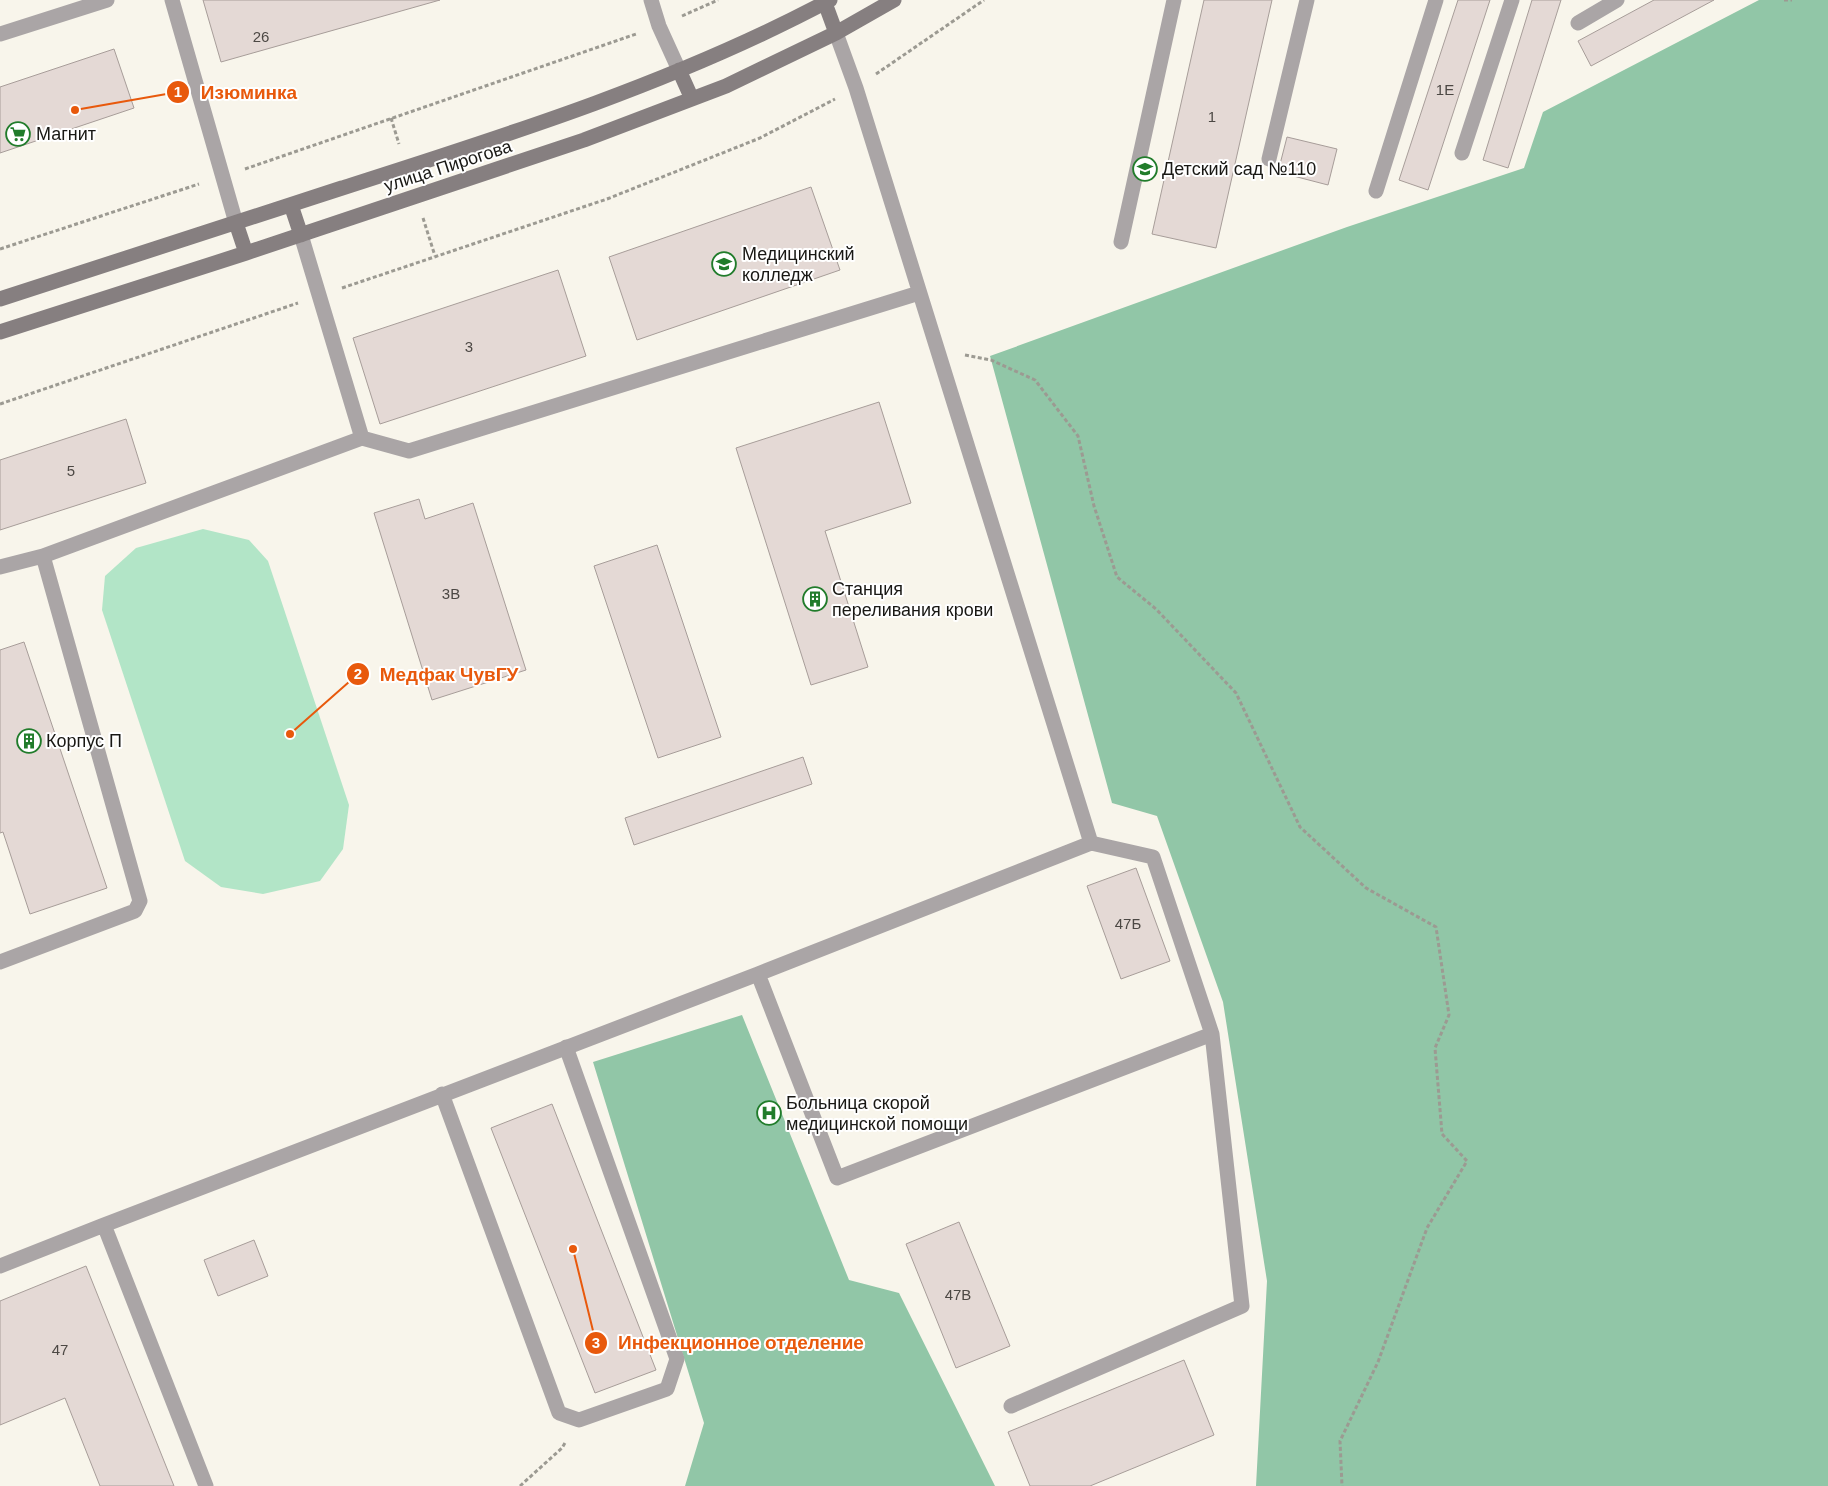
<svg xmlns="http://www.w3.org/2000/svg" width="1828" height="1486" font-family="Helvetica,sans-serif">
  <style>
    .green { fill: #b2e5c7 }
    .forest { fill: #91c6a7 }
    .building { fill: #e4d9d5; stroke: #a79d99 }
    .lines { fill: none; stroke-linecap: round; stroke-linejoin: round }
    .path { stroke: #9c9a92; stroke-width: 3; stroke-dasharray: 4 2.5; stroke-linecap: butt }
    .lane { stroke: #aaa5a6; stroke-width: 15 }
    .secondary { stroke: #867f80; stroke-width: 15 }
    .labels { text-anchor: middle; stroke-width: 4; stroke-linejoin: round; paint-order: stroke }
    .number-label { font-size: 15px; fill: #4c4844 }
    .poi-label { font-size: 18px; fill: #191814; stroke: #fff; text-anchor: start }
    .street-label { font-size: 18px; fill: #191814; stroke: #fff }
    .leader { fill: none; stroke: #e8590c; stroke-width: 2 }
    .callout-dot { fill: #e8590c; stroke: #fff; stroke-width: 2 }
    .mark-label { font-size: 15px; text-anchor: middle; font-weight: bold; fill: #fff }
    .callout-label { font-size: 19px; text-anchor: middle; font-weight: bold; fill: #e8590c; stroke: #fff; stroke-width: 4; stroke-linejoin: round; paint-order: stroke }
  </style>
  <rect width="100%" height="100%" fill="#f8f5eb"/>
  <path class="green" d="M203,529L249,540L268,561L349,805L343,849L320,881L263,894L221,887L185,861L102,610L105,576L136,548Z"/>
  <path class="forest" d="M1759,0H1828V1486H1256L1267,1281L1223,1002L1157,816L1112,803L990,356L1347,227L1524,168L1543,112Z
    M742,1015L849,1280L899,1293L995,1486H685L704,1423L593,1062Z"/>
  <path class="building" d="M203,0H440L221,62Z
    M1204,0H1272L1216,248L1152,234Z
    M1458,0H1490L1428,190L1399,180Z
    M1532,0H1561L1508,168L1483,160Z
    M1654,0H1714L1591,66L1578,41Z
    M114,49L134,108L0,153V87Z
    M1287,137L1337,149L1328,185L1278,172Z
    M811,187L840,270L637,340L609,257Z
    M558,270L586,356L380,424L353,338Z
    M879,402L911,503L825,531L868,667L811,685L736,448Z
    M126,419L146,483L0,530V460Z
    M419,499L425,519L473,503L526,670L432,700L374,513Z
    M657,545L721,737L658,758L594,566Z
    M24,642L107,888L30,914L3,832L0,833V650Z
    M803,757L812,784L634,845L625,818Z
    M1136,868L1170,961L1121,979L1087,886Z
    M552,1104L656,1370L595,1393L491,1128Z
    M959,1222L1010,1346L956,1368L906,1244Z
    M254,1240L268,1276L218,1296L204,1260Z
    M86,1266L174,1486H100L65,1398L0,1425V1301Z
    M1184,1360L1214,1435L1090,1486H1030L1008,1432Z"/>
  <g class="lines">
    <path class="path" d="M1784,0H1792
      M682,16L718,0
      M876,74L984,0
      M391,118L399,144
      M245,169L636,34
      M423,218L435,256
      M0,249L199,184
      M342,288L607,199L760,138L835,99
      M965,355L991,360L1035,380L1078,436L1094,506L1117,577L1156,609L1236,693L1300,827L1366,888L1436,927L1449,1015L1435,1048L1442,1134L1467,1161L1427,1228L1378,1362L1340,1441L1342,1486
      M0,404L298,303
      M520,1486L562,1448L566,1441"/>
    <path class="lane" d="M172,0L236,223
      M651,0L659,26L679,70
      M1578,23L1617,0
      M836,33L856,88L1091,843
      M0,34L107,0
      M1462,153L1512,0
      M1269,159L1307,0
      M1376,191L1436,0
      M301,235L362,438
      M1121,242L1174,0
      M0,567L43,556L362,438L409,451L919,293
      M0,962L135,911L140,901L43,556
      M442,1094L559,1413L579,1420L667,1389L677,1359L566,1047
      M104,1225L758,974L1091,843L1153,857L1212,1034L837,1178L758,974
      M0,1266L104,1225L206,1486
      M1011,1406L1242,1306L1212,1034"/>
    <path class="secondary" d="M825,3L836,33
      M679,70L692,99
      M291,205L301,235
      M236,223L246,253
      M0,299C114,262 228,225 342,188C508,135 676,82 830,0
      M0,332L246,253L584,140L726,86L836,33L894,0"/>
  </g>
  <defs>
    <g id="supermarket-ring" transform="scale(1.25)"><circle r="9.5" fill="#fff" stroke="#217c2b" stroke-width="1.5"/><path d="M-6-5.5h2.5l.6 2H6L4.5 2H-2.5L-4.4-4H-6ZM-1.5 3.2a1.3 1.3 0 1 0 .1 0ZM3 3.2a1.3 1.3 0 1 0 .1 0Z" fill="#217c2b"/></g>
    <g id="school-ring" transform="scale(1.25)"><circle r="9.5" fill="#fff" stroke="#217c2b" stroke-width="1.5"/><path d="M0-5L7-2L0 1L-7-2ZM-4 1L0 2.5L4 1V4Q0 6-4 4Z" fill="#217c2b"/></g>
    <g id="university-ring" transform="scale(1.25)"><circle r="9.5" fill="#fff" stroke="#217c2b" stroke-width="1.5"/><path d="M0-5L7-2L0 1L-7-2ZM-4 1L0 2.5L4 1V4Q0 6-4 4Z" fill="#217c2b"/></g>
    <g id="building-ring" transform="scale(1.25)"><circle r="9.5" fill="#fff" stroke="#217c2b" stroke-width="1.5"/><path d="M-4-6H4V6H1V3H-1V6H-4ZM-2.5-4.3h1.7v1.8h-1.7ZM.8-4.3h1.7v1.8H.8ZM-2.5-1h1.7V.8h-1.7ZM.8-1h1.7V.8H.8Z" fill="#217c2b"/></g>
    <g id="hospital-ring" transform="scale(1.25)"><circle r="9.5" fill="#fff" stroke="#217c2b" stroke-width="1.5"/><path d="M-5-5h3v3.5h4V-5h3V5h-3V1.5h-4V5h-3Z" fill="#217c2b"/></g>
  </defs>
  <g fill-rule="evenodd">
    <use href="#supermarket-ring" x="18" y="134"/>
    <use href="#school-ring" x="1145" y="169"/>
    <use href="#university-ring" x="724" y="264"/>
    <use href="#building-ring" x="815" y="599"/>
    <use href="#building-ring" x="29" y="741"/>
    <use href="#hospital-ring" x="769" y="1113"/>
  </g>
  <g class="labels">
    <g class="number-label">
      <text x="261" y="42">26</text>
      <text x="1445" y="95">1Е</text>
      <text x="1212" y="122">1</text>
      <text x="469" y="352">3</text>
      <text x="71" y="476">5</text>
      <text x="451" y="599">3В</text>
      <text x="1128" y="929">47Б</text>
      <text x="958" y="1300">47В</text>
      <text x="60" y="1355">47</text>
    </g>
    <g class="poi-label">
      <text x="36" y="140">Магнит</text>
      <text x="1162" y="175">Детский сад №110</text>
      <text x="742" y="260">Медицинский<tspan x="742" dy="21">колледж</tspan></text>
      <text x="832" y="595">Станция<tspan x="832" dy="21">переливания крови</tspan></text>
      <text x="46" y="747">Корпус П</text>
      <text x="786" y="1109">Больница скорой<tspan x="786" dy="21">медицинской помощи</tspan></text>
    </g>
    <g class="street-label">
      <text transform="translate(448 166) rotate(-18)" y="6">улица Пирогова</text>
    </g>
  </g>
  <path class="leader" d="M75 110L178 92M290 734L358 674M573 1249L596 1343"/>
  <g class="callout-dot">
    <circle cx="75" cy="110" r="5"/>
    <circle cx="290" cy="734" r="5"/>
    <circle cx="573" cy="1249" r="5"/>
    <circle cx="178" cy="92" r="12"/>
    <circle cx="358" cy="674" r="12"/>
    <circle cx="596" cy="1343" r="12"/>
  </g>
  <g class="mark-label">
    <text x="178" y="97">1</text>
    <text x="358" y="679">2</text>
    <text x="596" y="1348">3</text>
  </g>
  <g class="callout-label">
    <text x="249" y="99">Изюминка</text>
    <text x="449" y="681">Медфак ЧувГУ</text>
    <text x="741" y="1349">Инфекционное отделение</text>
  </g>
</svg>
